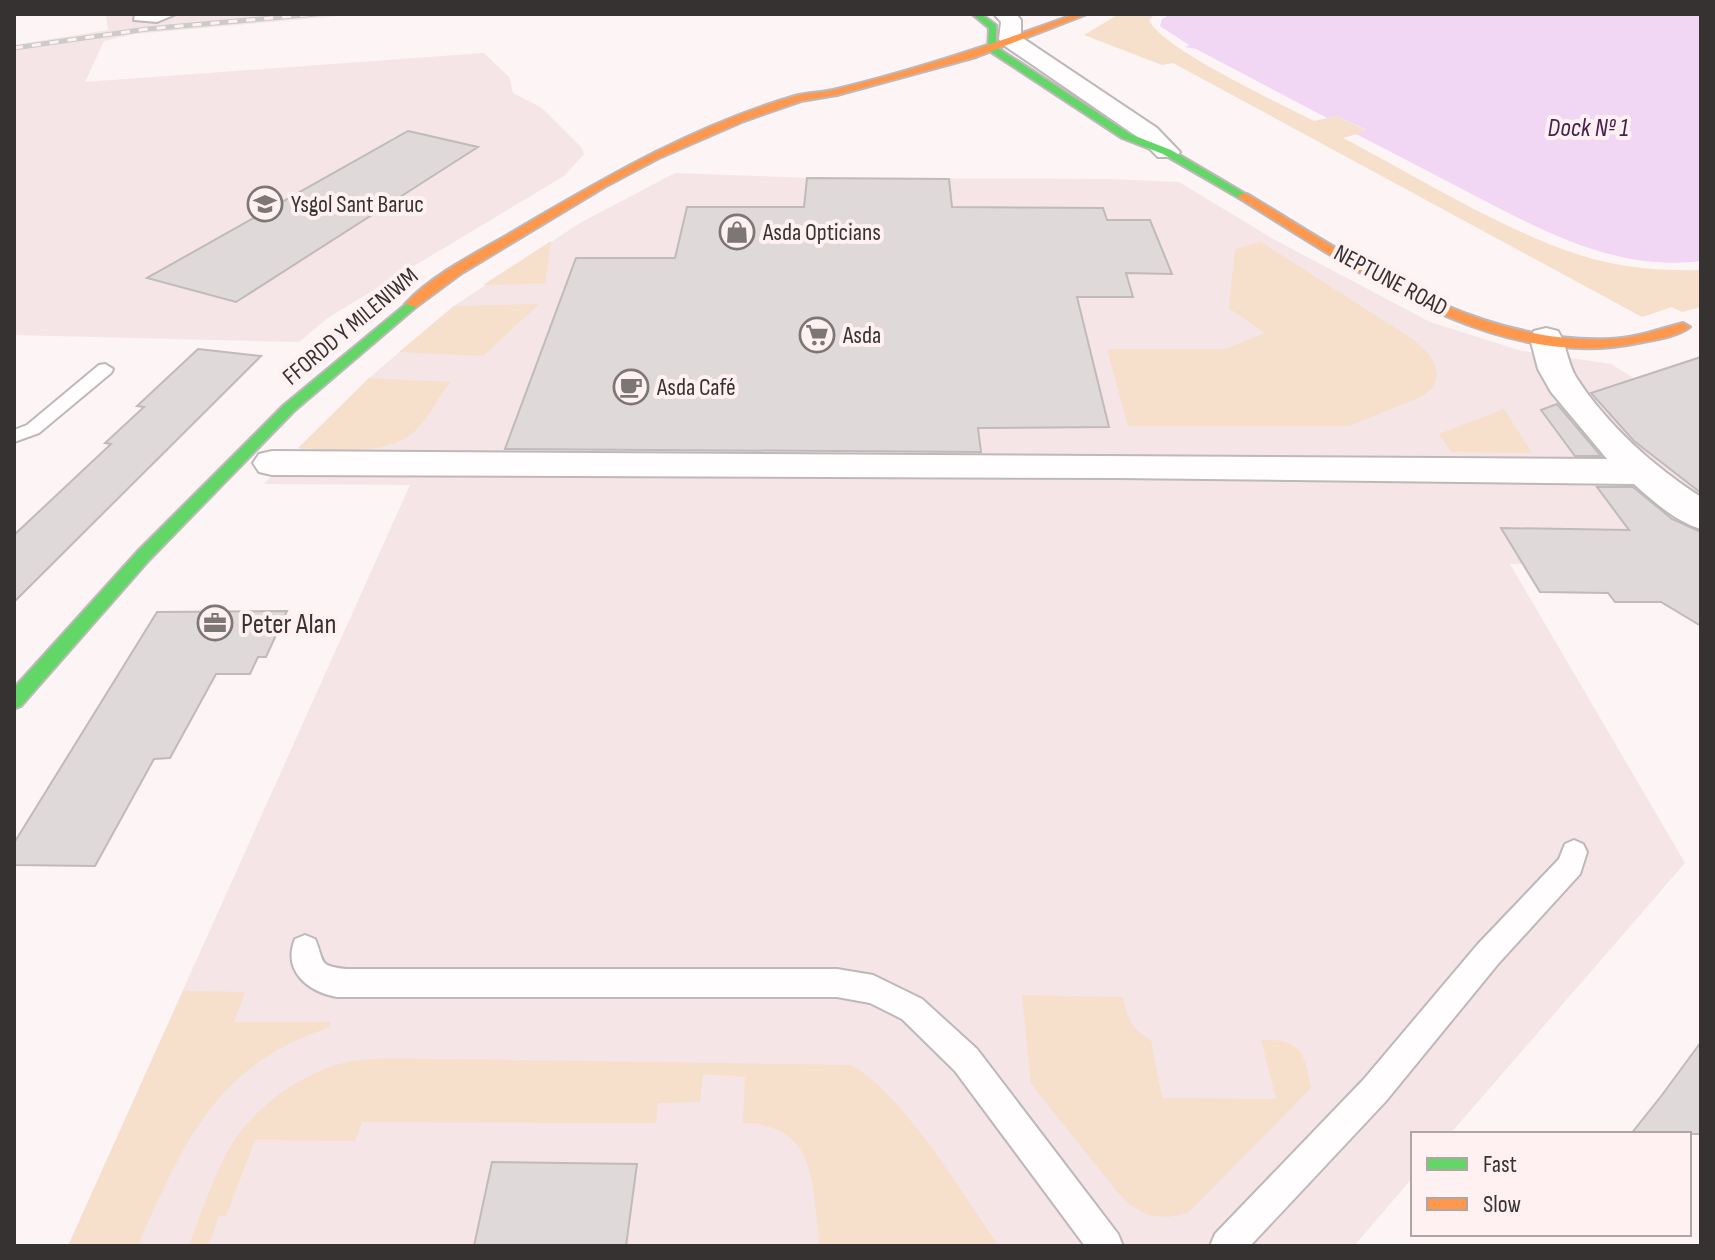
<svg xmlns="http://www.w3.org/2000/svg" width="1715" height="1260" font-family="'Sofia Sans Condensed',sans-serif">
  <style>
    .built { fill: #f5e5e6 }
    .green { fill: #f6dfcb }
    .water { fill: #f1d7f4 }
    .building { fill: #dfdad9; stroke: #c0baba; stroke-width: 2 }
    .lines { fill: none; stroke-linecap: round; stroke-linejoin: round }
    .lane-casing { stroke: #beb8b8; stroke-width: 4 }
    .street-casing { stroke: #beb8b8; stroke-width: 4 }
    .fast-casing { stroke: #beb8b8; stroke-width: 4 }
    .slow-casing { stroke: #beb8b8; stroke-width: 4 }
    .lane { fill: #fffdfe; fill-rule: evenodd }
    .street { fill: #fffdfe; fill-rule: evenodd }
    .fast { fill: #63d668; fill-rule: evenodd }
    .slow { fill: #ff974d; fill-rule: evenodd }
    .rail-casing { stroke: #cccaca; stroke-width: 5 }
    .rail { stroke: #fff1f2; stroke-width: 3; stroke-dasharray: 9; stroke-linecap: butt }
    .labels { text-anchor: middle; stroke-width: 8; stroke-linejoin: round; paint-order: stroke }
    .far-poi-label { font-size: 24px; fill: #373232; stroke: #fff1f2; text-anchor: start }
    .far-street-label { font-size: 24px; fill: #373232; stroke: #fff1f2 }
    .far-water-label { font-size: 26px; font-style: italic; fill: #482051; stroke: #fff1f2 }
    .poi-label { font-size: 28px; fill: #373232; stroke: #fff1f2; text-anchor: start }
  </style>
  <rect width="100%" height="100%" fill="#fcf4f5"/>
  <path class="built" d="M106,14H362L135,34L104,41L85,82L484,53L509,77L513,93L542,108L581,147L584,154L564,176L329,317L299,342L14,335V45L108,30Z
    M675,173L807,178L1113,179L1179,182L1275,240L1430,322L1522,351L1611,364L1701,419V594L1650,565L1510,564L1685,863L1450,1134H1413V1177L1354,1246H68L410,485L264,484L369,378L454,306L580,223Z"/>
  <path class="green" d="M1119,14H1155L1149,20C1159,47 1283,105 1314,121L1337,116L1367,131L1343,138C1416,176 1502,230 1580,255C1619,268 1660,271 1701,270V307L1682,312L1672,307L1642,317L1173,63L1162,65L1084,35Z
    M551,241L545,284L483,285Z
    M1261,242L1414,340L1428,353L1435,364L1437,376L1433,387L1423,396L1349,426H1128L1107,349H1225L1265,333L1229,308L1235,249Z
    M539,304L483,356L399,352L454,306Z
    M369,378L451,382C438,396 431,415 418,428C390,458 334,449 298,448Z
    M1504,409L1532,453L1451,452L1439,434Z
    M183,991L245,992L234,1022H331L328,1028C216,1064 181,1146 138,1246H68Z
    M1022,995L1123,997C1127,1018 1131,1029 1151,1040L1162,1098L1276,1099L1261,1040C1300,1039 1305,1052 1311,1088L1188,1213L1168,1217L1148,1215L1132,1206L1119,1194L1031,1084Z
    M458,1059L851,1065C903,1093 963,1195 999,1246H820C811,1187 820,1125 743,1123L745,1077L703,1074L700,1102L658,1103L656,1123L362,1122L355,1141L255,1140L226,1216H219L208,1246H189C202,1211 220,1156 243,1128C270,1096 311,1069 352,1061C386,1056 424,1060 458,1059Z"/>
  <path class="water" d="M1171,14H1701V261C1620,271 1551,235 1481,199C1440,177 1398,156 1356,134L1366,130L1337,116L1327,118L1196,49L1185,47L1189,45L1160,26L1162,19Z"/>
  <path class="building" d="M408,131L478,147L236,302L147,278Z
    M807,178L949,179L952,207L1103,208L1107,220H1150L1172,274L1126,273L1133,297H1077L1109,427L978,428L981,452L505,449L576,258H675L687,207H804Z
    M198,349L261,356L14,602V535L111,444L105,443L144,407L137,406Z
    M1701,357V493L1634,441L1591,393Z
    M1557,404L1601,456H1575L1541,410Z
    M1597,487H1633L1672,519L1701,532V626L1661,602H1615L1608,593L1540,592L1501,528L1629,530Z
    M287,611L266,657H258L250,674H216L170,758L154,759L95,866L14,865V843L157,612Z
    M1701,1042V1134H1631L1662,1095Z
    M492,1162L637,1164L626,1246H474Z"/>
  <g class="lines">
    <g class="lane-casing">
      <path id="lane" d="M135,14H176L157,22L134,20Z
        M105,364L113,369L111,373L39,433L14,442V430L27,425L99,365Z
        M1574,840L1583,844L1587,852L1580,874L1498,964L1386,1101L1250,1246H1210L1215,1234L1364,1079L1478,944L1559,859L1565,844Z
        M305,935L315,939C325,962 317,966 346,969H837L873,975L922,999L977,1049L1118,1234L1123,1246H1085L955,1071L902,1019L870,1003L837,997H337C308,992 282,971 295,939Z"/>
    </g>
    <g class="street-casing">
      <path id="street" d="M994,14H1016L1021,20V37L1157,128L1180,152L1176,157H1158L1139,138L1002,44L999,39L1001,22Z
        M1546,328L1558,331C1567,345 1567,362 1576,377C1606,424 1654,467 1701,497V529C1675,521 1654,502 1634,484L1118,478L272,475L259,472L253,463L259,454L272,451L1607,459L1551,392L1538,369L1530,338L1534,331Z"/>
    </g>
    <g class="fast-casing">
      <path id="fast" d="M972,14H981L996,25V47L1130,134L1171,150L1249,196L1239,198L1163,154L1122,138L988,50L989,28Z
        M411,300L416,301V307L294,411L149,560L21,706L14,709V688L137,552L284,405Z"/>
    </g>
    <g class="slow-casing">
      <path id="slow" d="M1075,14H1087L976,57L837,95L801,101L744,121L659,158L606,186L462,273L416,307L405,304C435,272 483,250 521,227C608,176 698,124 795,96C809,92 824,93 837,89C919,69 997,43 1075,14Z
        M1239,194H1247C1359,261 1474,345 1611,339C1636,338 1659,329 1683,323L1690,327C1677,337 1654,340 1638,343C1496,373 1353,268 1239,198Z"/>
    </g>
    <use href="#lane" class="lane"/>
    <use href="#street" class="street"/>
    <use href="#fast" class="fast"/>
    <use href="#slow" class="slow"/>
    <g class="rail-casing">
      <path id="rail" d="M14,48L147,29L317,14"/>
    </g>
    <use href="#rail" class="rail"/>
  </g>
  <defs>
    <g id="school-ring" transform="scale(1.8)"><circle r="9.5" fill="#fff1f2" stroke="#7c7676" stroke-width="1.5"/><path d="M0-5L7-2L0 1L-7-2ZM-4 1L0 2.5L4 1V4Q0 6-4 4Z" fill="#7c7676"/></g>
    <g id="shop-ring" transform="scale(1.8)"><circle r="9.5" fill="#fff1f2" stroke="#7c7676" stroke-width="1.5"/><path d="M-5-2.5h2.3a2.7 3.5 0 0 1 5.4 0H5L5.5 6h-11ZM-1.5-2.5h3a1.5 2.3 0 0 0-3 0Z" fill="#7c7676"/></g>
    <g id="supermarket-ring" transform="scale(1.8)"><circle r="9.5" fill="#fff1f2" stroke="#7c7676" stroke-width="1.5"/><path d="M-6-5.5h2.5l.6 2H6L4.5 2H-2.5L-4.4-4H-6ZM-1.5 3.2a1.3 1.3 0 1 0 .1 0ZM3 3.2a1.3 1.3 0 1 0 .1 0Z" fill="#7c7676"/></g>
    <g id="cafe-ring" transform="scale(1.8)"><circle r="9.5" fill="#fff1f2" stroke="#7c7676" stroke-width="1.5"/><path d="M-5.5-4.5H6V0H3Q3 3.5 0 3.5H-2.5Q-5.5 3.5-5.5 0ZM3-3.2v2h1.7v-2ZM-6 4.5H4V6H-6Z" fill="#7c7676"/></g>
    <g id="office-ring" transform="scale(1.8)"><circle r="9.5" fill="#fff1f2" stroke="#7c7676" stroke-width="1.5"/><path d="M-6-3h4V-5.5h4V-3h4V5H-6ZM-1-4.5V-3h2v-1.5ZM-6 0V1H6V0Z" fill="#7c7676"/></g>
  </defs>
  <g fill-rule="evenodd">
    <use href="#school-ring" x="265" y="204"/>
    <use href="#shop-ring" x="737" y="232"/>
    <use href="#supermarket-ring" x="817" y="335"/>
    <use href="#cafe-ring" x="631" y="387"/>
    <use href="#office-ring" x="215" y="623"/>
  </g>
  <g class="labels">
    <g class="far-poi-label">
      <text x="291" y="212">Ysgol Sant Baruc</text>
      <text x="763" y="240">Asda Opticians</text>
      <text x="843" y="343">Asda</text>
      <text x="657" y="395">Asda Café</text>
    </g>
    <g class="far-street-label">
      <text transform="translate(1391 280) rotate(28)" y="8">NEPTUNE ROAD</text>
      <text transform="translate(350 326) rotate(-40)" y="8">FFORDD Y MILENIWM</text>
    </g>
    <g class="far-water-label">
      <text x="1588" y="136">Dock Nº 1</text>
    </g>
    <g class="poi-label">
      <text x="241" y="633">Peter Alan</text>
    </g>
  </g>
  <rect width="1715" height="1260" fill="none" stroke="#373232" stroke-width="32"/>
  <rect x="1411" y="1132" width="280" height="104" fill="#fff1f2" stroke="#afa5a5" stroke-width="2"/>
  <rect x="1427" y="1158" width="40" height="12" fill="#63d668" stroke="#afa5a5" stroke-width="2"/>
  <text x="1483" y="1172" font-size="24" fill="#373232">Fast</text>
  <rect x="1427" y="1198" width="40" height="12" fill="#ff974d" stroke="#afa5a5" stroke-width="2"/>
  <text x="1483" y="1212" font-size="24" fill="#373232">Slow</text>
</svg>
